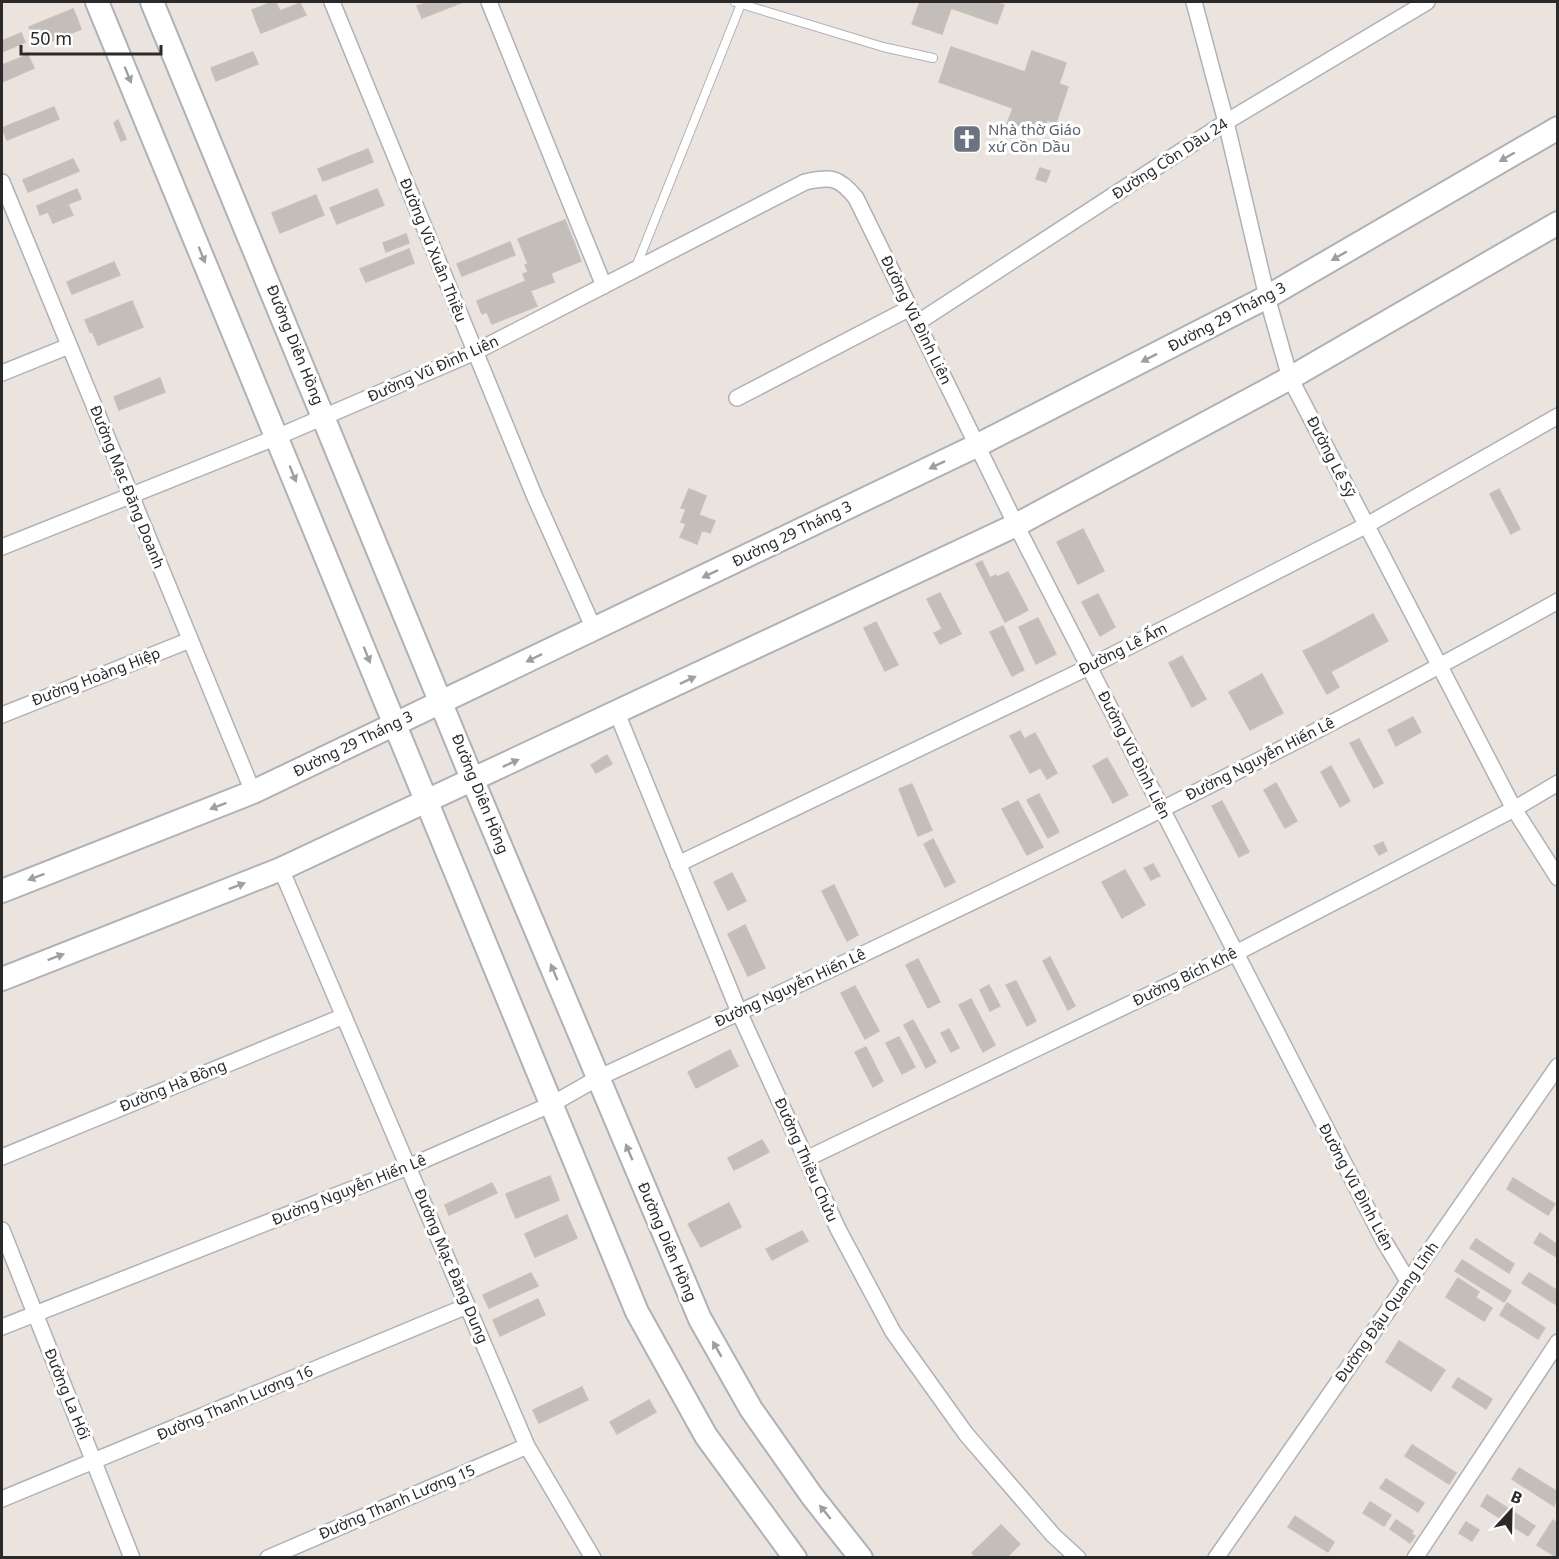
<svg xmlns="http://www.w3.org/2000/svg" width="1559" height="1559" font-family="'Noto Sans',sans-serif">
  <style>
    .building { fill: #c3beba; stroke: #c6c0b8; stroke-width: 1.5 }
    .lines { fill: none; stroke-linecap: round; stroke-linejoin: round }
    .lane-casing { stroke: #afb1b9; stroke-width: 10 }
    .street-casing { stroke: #afb1b9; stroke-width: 18 }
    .secondary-casing { stroke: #afb1b9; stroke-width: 26 }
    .lane { stroke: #fff; stroke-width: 8 }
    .street { stroke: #fff; stroke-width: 15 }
    .secondary { stroke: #fff; stroke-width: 22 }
    .oneway { fill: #9f9f9f }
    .labels { text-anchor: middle; stroke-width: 6; stroke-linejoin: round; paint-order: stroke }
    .worship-label { font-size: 15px; fill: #5b616d; stroke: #fff; text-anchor: start }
    .street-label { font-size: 15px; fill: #2a2a2a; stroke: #fff }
  </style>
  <rect width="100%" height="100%" fill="#ebe4de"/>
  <path class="building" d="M272,2H276L280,11L256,21L252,10Z
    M428,2H463L422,18L417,6Z
    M920,2H994L1004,5L997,24L951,8L942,34L912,24Z
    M300,3L306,15L261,33L256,21Z
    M73,9L77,18L33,36L29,27Z
    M77,18L81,29L47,43L42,32Z
    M21,33L25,42L2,52V41Z
    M951,47L1025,72L1032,51L1066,63L1059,84L1068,87L1056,123L1047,120L1042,136L1007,124L1013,108L939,82Z
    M253,52L258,64L216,81L211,68Z
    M28,55L34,68L2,82V65Z
    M54,107L59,119L7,140L2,128Z
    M118,120L126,139L121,141L114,123Z
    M368,149L373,162L323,181L318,169Z
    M73,159L79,171L28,192L23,180Z
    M1040,168L1050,171L1046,182L1036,179Z
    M77,189L81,199L40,215L37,206Z
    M377,189L384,205L337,224L330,208Z
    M316,195L324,215L280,233L272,213Z
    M68,204L73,215L53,223L48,212Z
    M565,220L575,245L528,264L518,239Z
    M406,234L409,243L386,252L383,243Z
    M510,242L515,255L462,276L457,264Z
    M575,245L581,261L551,273L554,282L530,291L523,274L528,272L525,265Z
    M409,249L414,263L366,282L360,269Z
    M114,262L120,275L72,294L67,282Z
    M526,281L537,306L492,324L487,312L482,314L477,301Z
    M132,301L137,313L90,332L85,320Z
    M137,313L143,327L98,345L92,331Z
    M160,378L165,392L119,410L114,397Z
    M689,489L706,496L699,515L715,521L710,533L702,530L697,544L680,537L686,524L681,522L686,509L681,508Z
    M1499,489L1520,529L1511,534L1490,494Z
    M1083,529L1104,571L1078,584L1057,542Z
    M982,561L990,578L996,575L1017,616L1005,622L976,564Z
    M1008,572L1028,610L1017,616L997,577Z
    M940,593L961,634L948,640L927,599Z
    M1098,594L1115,627L1100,636L1082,602Z
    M1373,614L1388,641L1330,672L1316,645Z
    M1038,618L1056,654L1036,664L1019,627Z
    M876,622L898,665L885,671L864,628Z
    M1003,626L1024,670L1012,676L990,632Z
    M942,629L948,640L940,644L934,633Z
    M1316,645L1339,687L1327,694L1303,651Z
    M1182,656L1206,699L1192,707L1169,663Z
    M1262,674L1283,713L1250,730L1229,692Z
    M1413,717L1421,732L1396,746L1388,730Z
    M1020,731L1040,768L1030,773L1010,736Z
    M1035,733L1057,773L1047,779L1024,739Z
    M1359,739L1383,783L1374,788L1350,743Z
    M607,755L612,764L596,773L591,765Z
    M1107,758L1128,795L1113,803L1093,766Z
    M1331,766L1350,801L1340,807L1321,772Z
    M1276,783L1297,821L1285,828L1264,790Z
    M912,784L932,830L918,836L899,789Z
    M1039,794L1059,832L1048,838L1027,800Z
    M1018,801L1043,847L1027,855L1002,809Z
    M1222,801L1249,852L1239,857L1212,806Z
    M933,839L955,882L945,887L924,844Z
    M1383,842L1387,851L1379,855L1374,846Z
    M1153,864L1160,876L1151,880L1144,868Z
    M1125,870L1145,905L1122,918L1102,882Z
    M732,873L746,901L728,910L714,882Z
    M834,885L858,935L847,941L822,891Z
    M745,925L765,968L748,976L728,934Z
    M1050,957L1075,1006L1068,1010L1043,961Z
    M918,959L940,1002L928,1008L906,965Z
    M1016,981L1036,1021L1027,1026L1006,985Z
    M989,985L1000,1006L990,1011L980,990Z
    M855,986L879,1031L865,1039L841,993Z
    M971,999L995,1045L983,1052L959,1005Z
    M913,1020L936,1062L926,1068L904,1025Z
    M949,1029L959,1048L951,1052L941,1033Z
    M899,1037L915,1067L902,1074L886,1043Z
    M866,1047L883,1081L873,1087L855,1052Z
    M730,1050L738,1066L696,1088L688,1072Z
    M762,1140L769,1152L734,1170L728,1158Z
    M550,1176L555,1189L511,1207L506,1194Z
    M1513,1178L1555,1204L1548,1215L1507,1189Z
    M492,1183L497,1193L449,1215L445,1205Z
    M555,1189L559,1200L516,1218L511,1207Z
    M729,1203L741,1227L701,1247L688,1224Z
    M567,1215L577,1238L535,1257L525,1234Z
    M802,1231L808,1241L772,1260L766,1249Z
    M1540,1233L1558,1245V1258L1534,1243Z
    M1476,1239L1514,1264L1509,1273L1470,1248Z
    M1462,1260L1511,1291L1504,1302L1455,1271Z
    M531,1273L538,1286L489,1308L483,1295Z
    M1529,1273L1558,1291V1306L1522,1283Z
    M1458,1278L1479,1292L1476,1297L1454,1284Z
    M1454,1284L1492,1308L1484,1321L1446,1297Z
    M538,1299L545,1315L500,1336L493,1320Z
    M1507,1303L1545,1328L1538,1339L1500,1315Z
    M1399,1341L1445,1370L1431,1391L1386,1362Z
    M1458,1378L1492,1399L1486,1409L1452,1387Z
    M582,1387L588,1400L539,1423L533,1410Z
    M649,1400L656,1412L617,1434L610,1422Z
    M1412,1445L1456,1473L1449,1484L1405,1456Z
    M1519,1468L1558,1492L1554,1506L1512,1479Z
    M1386,1479L1424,1503L1418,1512L1380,1488Z
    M1487,1495L1535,1526L1528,1536L1481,1506Z
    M1370,1502L1391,1515L1384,1526L1363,1513Z
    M1295,1516L1334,1542L1328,1552L1288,1527Z
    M1396,1520L1413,1531L1411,1534L1415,1536L1410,1543L1390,1529Z
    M1553,1520L1558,1524V1558L1537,1545Z
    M1466,1522L1479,1530L1472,1541L1459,1533Z
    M1001,1525L1020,1544L1006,1558H977L972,1553Z"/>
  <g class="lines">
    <g class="lane-casing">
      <path id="lane" d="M735,2L883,47L933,58
        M636,267L741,4"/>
    </g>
    <g class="street-casing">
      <path id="street" d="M332,2L534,495L594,629
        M489,2L604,286
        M1194,2L1226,122L1267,297L1290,378L1514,809L1558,878
        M2,182L253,792
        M917,323L1226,122L1427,2
        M2,373L69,346
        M737,398L910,308
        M2,547L277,437L475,352L805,182C831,176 839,177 856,198L1016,525L1384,1241L1408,1281
        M617,713L739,1012L838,1229L893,1332L966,1434L1053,1535L1078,1558
        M2,715L190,640
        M678,864L1089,667L1367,525L1558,416
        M281,869L527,1446L593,1558
        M2,1157L344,1016
        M806,1159L1236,953L1514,809L1558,783
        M2,1230L132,1558
        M2,1327L408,1167L552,1104L598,1078C922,928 1246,775 1558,601
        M2,1499L467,1306
        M268,1558L527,1446
        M1216,1558L1558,1066
        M1415,1558L1558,1342"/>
    </g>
    <g class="secondary-casing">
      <path id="secondary" d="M97,2L637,1312L706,1436L795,1558
        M152,2L473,781L700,1319L751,1409L812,1496L861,1558
        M2,891L253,792L978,445L1267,297L1558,128
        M2,979L281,869L1016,525L1290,378L1558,223"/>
    </g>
    <use href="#lane" class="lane"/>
    <use href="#street" class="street"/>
    <use href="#secondary" class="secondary"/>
  </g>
  <defs><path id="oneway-solid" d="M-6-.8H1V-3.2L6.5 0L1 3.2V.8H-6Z" transform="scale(1.5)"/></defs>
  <g class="oneway">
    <use href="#oneway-solid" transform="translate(128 75) rotate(68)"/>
    <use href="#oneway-solid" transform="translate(1507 157) rotate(150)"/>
    <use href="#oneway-solid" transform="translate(202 255) rotate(68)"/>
    <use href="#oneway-solid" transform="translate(1339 256) rotate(150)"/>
    <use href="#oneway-solid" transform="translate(1149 358) rotate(153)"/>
    <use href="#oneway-solid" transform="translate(937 465) rotate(154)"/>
    <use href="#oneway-solid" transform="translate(293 474) rotate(68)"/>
    <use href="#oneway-solid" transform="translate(710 574) rotate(154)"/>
    <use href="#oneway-solid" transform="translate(367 655) rotate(68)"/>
    <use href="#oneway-solid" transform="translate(534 658) rotate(154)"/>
    <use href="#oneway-solid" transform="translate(688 680) rotate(-25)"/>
    <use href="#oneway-solid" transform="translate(511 763) rotate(-25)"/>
    <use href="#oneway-solid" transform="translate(218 806) rotate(159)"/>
    <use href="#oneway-solid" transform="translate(36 877) rotate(159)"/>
    <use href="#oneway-solid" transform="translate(237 886) rotate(-21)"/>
    <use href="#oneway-solid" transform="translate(56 957) rotate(-21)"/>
    <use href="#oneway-solid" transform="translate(554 972) rotate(-113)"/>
    <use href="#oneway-solid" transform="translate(629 1152) rotate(-113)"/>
    <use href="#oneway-solid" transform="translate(717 1349) rotate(-120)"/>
    <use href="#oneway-solid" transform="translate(825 1512) rotate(-129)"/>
  </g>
  <defs>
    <g id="church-square" transform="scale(1.5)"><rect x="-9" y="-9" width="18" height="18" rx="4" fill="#6b7280" stroke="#fff"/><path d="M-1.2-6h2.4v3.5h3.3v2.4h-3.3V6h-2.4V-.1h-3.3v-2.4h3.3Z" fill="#fff"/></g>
  </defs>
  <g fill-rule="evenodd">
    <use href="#church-square" x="967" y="139"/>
  </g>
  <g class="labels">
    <g class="worship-label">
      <text x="988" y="135">Nhà thờ Giáo<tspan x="988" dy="17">xứ Cồn Dầu</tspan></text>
    </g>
    <g class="street-label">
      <text transform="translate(1170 159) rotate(-33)" y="5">Đường Cồn Dầu 24</text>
      <text transform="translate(433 250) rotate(68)" y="5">Đường Vũ Xuân Thiều</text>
      <text transform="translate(1227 317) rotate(-28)" y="5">Đường 29 Tháng 3</text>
      <text transform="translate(916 320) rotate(64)" y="5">Đường Vũ Đình Liên</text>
      <text transform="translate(295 345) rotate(68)" y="5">Đường Diên Hồng</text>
      <text transform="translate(433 369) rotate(-24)" y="5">Đường Vũ Đình Liên</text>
      <text transform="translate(1331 457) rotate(63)" y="5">Đường Lê Sỹ</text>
      <text transform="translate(127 487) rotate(68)" y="5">Đường Mạc Đăng Doanh</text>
      <text transform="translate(792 534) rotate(-26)" y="5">Đường 29 Tháng 3</text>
      <text transform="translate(1123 649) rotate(-27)" y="5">Đường Lê Ấm</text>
      <text transform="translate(96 677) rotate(-21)" y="5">Đường Hoàng Hiệp</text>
      <text transform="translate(353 744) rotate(-26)" y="5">Đường 29 Tháng 3</text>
      <text transform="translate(1134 755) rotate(63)" y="5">Đường Vũ Đình Liên</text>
      <text transform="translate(1260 759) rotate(-27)" y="5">Đường Nguyễn Hiến Lê</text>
      <text transform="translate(480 794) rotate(68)" y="5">Đường Diên Hồng</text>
      <text transform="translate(1185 977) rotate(-26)" y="5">Đường Bích Khê</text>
      <text transform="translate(790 988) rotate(-25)" y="5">Đường Nguyễn Hiến Lê</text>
      <text transform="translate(173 1086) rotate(-22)" y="5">Đường Hà Bồng</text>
      <text transform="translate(806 1160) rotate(66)" y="5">Đường Thiều Chửu</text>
      <text transform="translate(1356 1187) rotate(62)" y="5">Đường Vũ Đình Liên</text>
      <text transform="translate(349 1190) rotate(-22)" y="5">Đường Nguyễn Hiến Lê</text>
      <text transform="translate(667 1242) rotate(67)" y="5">Đường Diên Hồng</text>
      <text transform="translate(451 1266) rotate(67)" y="5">Đường Mạc Đăng Dung</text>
      <text transform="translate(1387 1312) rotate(-55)" y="5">Đường Đậu Quang Lĩnh</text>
      <text transform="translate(67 1394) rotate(68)" y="5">Đường La Hối</text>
      <text transform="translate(235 1403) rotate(-23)" y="5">Đường Thanh Lương 16</text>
      <text transform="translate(397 1502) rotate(-23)" y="5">Đường Thanh Lương 15</text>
    </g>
  </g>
  <rect width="1559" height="1559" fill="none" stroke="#2a2a2a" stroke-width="6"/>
  <g transform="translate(1511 1511) rotate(22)" stroke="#ffffff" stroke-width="4.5" paint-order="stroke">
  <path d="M0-4.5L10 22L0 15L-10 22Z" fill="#2a2a2a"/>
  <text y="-9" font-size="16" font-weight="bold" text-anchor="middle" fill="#2a2a2a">B</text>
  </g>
  <path d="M21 45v9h140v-9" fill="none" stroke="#2a2a2a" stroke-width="3"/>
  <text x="30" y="45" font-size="18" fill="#2a2a2a" stroke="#ffffff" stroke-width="4.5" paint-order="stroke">50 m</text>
</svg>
